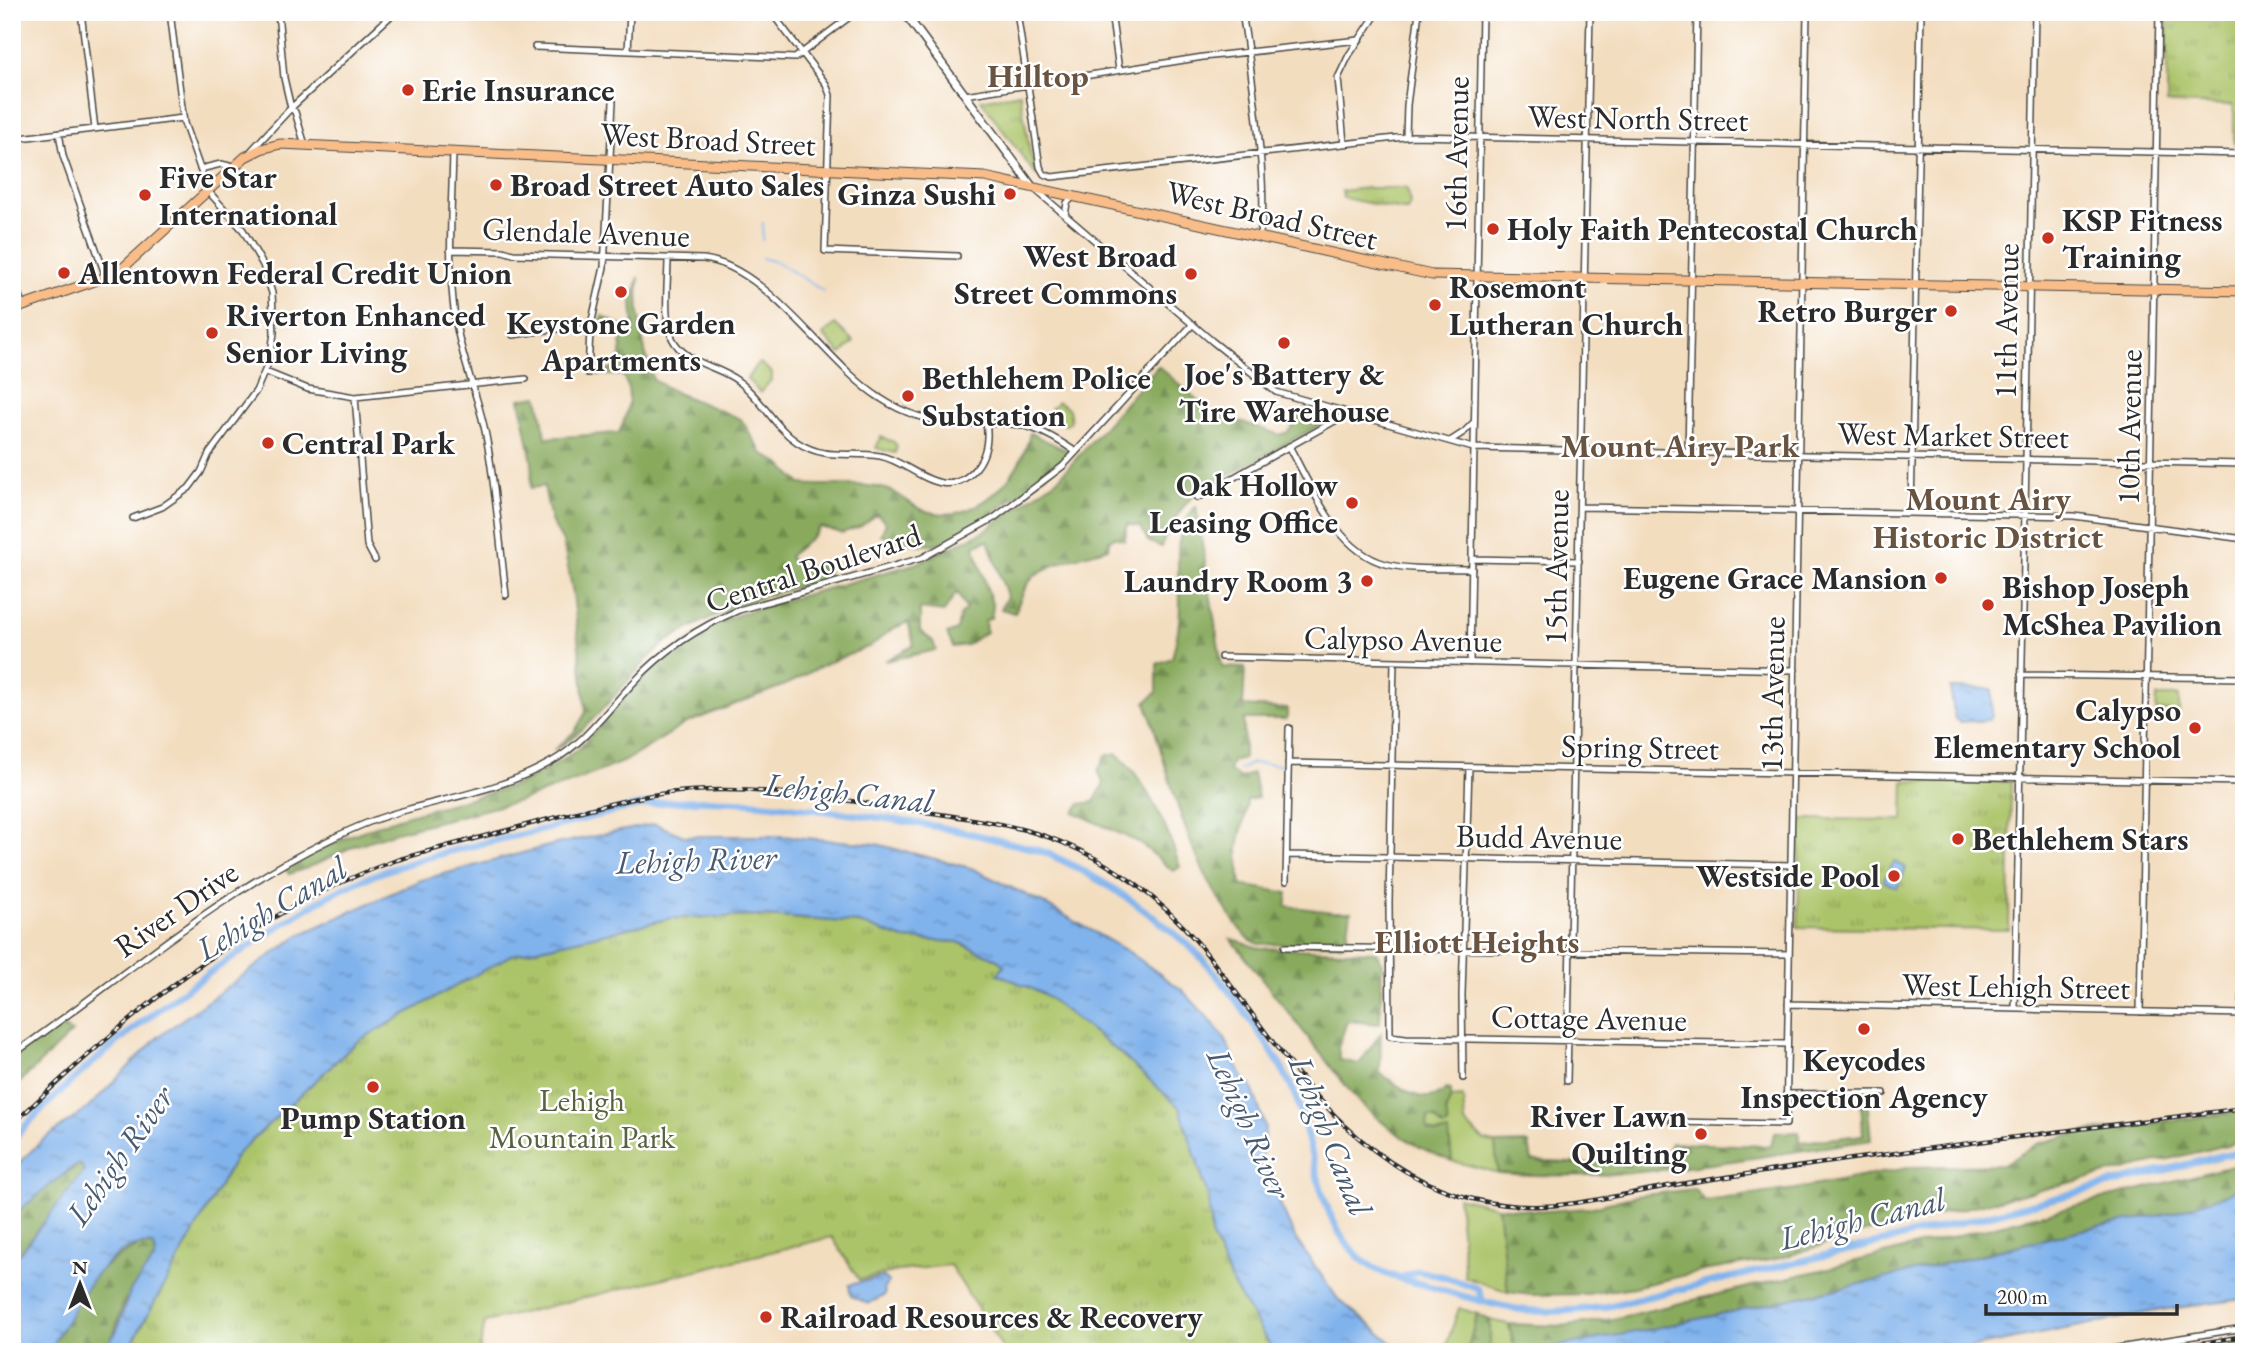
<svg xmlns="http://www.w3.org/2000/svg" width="2256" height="1364" font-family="'EB Garamond',serif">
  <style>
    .grass { fill: #acc469; stroke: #6c784a; stroke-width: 2 }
    .forest { fill: url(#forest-firs); stroke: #5a6a44; stroke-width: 2 }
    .park { fill: url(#park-tufts); stroke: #6c784a; stroke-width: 2 }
    .water { fill: url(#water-ripples); stroke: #566e8c; stroke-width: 2 }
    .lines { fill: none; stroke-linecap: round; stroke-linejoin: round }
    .stream { stroke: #80b2ec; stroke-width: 2 }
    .canal { stroke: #80b2ec; stroke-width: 7 }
    .minor-casing { stroke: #494641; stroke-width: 8 }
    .tertiary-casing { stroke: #494641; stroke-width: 10 }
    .primary-casing { stroke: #494641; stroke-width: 11 }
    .minor { stroke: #fff; stroke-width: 5 }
    .tertiary { stroke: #fff; stroke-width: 7 }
    .primary { stroke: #f8bd89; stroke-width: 9 }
    .rail-casing { stroke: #2b2b2b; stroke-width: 4.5 }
    .rail { stroke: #fff; stroke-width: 2; stroke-dasharray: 5; stroke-linecap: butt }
    .poi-dot { fill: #c8321e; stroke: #fff; stroke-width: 2.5 }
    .labels { text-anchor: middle; stroke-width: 5; stroke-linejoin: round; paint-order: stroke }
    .poi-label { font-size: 32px; font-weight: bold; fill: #2b2b2b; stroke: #fff; text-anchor: start }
    .street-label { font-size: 32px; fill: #2b2b2b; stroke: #fff }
    .park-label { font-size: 32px; fill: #586141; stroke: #fff }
    .neighbourhood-label { font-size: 33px; font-weight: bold; fill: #695441; stroke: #fff }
    .water-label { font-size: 33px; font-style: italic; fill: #495a6f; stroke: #fff }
  </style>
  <defs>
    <pattern id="forest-firs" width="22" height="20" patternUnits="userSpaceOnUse" patternTransform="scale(1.75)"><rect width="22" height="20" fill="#89aa5d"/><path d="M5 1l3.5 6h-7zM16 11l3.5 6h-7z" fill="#708b4d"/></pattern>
    <pattern id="park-tufts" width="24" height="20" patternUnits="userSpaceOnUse" patternTransform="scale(1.75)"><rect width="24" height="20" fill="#acc469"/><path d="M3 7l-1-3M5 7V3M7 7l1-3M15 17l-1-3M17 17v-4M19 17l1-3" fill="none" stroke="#8c9f57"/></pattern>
    <pattern id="water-ripples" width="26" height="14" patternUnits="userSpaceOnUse" patternTransform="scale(1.75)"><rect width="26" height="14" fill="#80b2ec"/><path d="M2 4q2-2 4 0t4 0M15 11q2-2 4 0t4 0" fill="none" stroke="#6991bf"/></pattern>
  </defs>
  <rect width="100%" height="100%" fill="#fff"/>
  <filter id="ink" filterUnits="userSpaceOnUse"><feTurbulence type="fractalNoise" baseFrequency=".0143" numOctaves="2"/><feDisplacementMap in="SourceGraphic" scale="14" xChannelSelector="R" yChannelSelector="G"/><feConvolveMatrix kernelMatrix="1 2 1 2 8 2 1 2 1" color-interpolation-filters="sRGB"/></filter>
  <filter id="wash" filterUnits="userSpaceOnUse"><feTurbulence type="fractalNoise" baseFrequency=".00686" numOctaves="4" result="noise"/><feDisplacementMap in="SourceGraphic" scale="28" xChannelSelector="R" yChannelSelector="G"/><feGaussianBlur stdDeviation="1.57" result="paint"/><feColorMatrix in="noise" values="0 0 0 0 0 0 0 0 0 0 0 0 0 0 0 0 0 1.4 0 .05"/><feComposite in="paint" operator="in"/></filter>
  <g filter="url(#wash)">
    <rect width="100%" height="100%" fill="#f3ddbf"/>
    <path class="grass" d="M835,324L854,342L841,354L823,335Z
      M2157,696H2179V712L2156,711Z
      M1463,1097L1465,1123L1483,1140L1495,1144L1498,1173L1452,1161L1448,1132L1435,1133L1427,1128L1428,1117L1435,1118L1443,1127L1446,1109L1451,1098Z
      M1458,1197L1498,1207L1508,1292L1465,1277Z
      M1459,1308L1477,1314L1467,1352H1444Z
      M1490,1320L1509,1324L1515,1352H1490Z"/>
    <path class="forest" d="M639,277C636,315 642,344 653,380L677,393L741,419L762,453L780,464L801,484C827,487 857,482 882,488C899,491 910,506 925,511C976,526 1021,478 1030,433L1070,452C1039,483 1002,508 964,530C956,535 945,543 935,544C918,547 897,540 881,535L886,523L877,514L861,526L842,533L820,527C811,541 799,545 789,557L799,569L826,564L829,579C781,591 736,603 692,627C683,632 673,637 665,643C625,677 598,725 553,751L575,731L586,712L573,593L563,542L551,521L544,486L531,488L532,462L520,399L538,396L546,438L619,433C627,414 635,393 622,375H599L602,372L618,367C623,353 623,341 618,327H601L602,316C614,321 620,329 634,327L632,302Z
      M1158,366L1210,411L1280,435L1288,432L1304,411L1321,416L1318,426L1196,493C1180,508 1169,527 1161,547L1148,541L1141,527L1127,524L1125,540L1114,537L1109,541L1108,548C1089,554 1047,564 1033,577C1024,587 1019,601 1015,613L1001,609L1007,596L988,540L974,546L993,607L991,618L985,621L986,632L967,645L953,647L947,634L957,630L960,615L966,609L957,592L944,612L920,609V631L933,641L936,650L885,661L914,645L908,622L892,629L871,646L825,664L790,683L687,723L627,760L578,780L523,800L396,832L354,846L307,868L289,874L284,867L323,847L357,833L398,818L517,785L546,770L580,748L631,690L651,671L697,635L721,621L758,608L918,563L983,532L1059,478Z
      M1196,506L1222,667L1245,668L1243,706L1287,709V719H1244V758L1232,761L1229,771L1241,778L1253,773L1258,798L1247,800C1247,817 1239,833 1238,850C1238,862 1240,874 1241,885L1288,893L1286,906L1332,912H1351L1346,942L1343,944H1259C1244,938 1239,928 1230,915C1184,852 1170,775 1146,702L1157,692V664L1172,658C1177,640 1180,624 1180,605C1180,567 1169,538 1196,506Z
      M1116,753C1148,781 1167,827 1180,867L1173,871L1140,843L1074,812L1080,804L1094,802L1104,784L1098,771L1105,756Z
      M1231,939L1259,948L1376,952L1382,962L1380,1024L1347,1021L1338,1048L1340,1060L1359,1064L1381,1033L1380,1073C1402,1088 1422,1109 1447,1089L1451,1090V1098L1446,1110L1448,1126L1443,1127L1435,1118L1428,1117L1427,1128L1434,1133L1449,1132L1452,1161C1414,1148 1385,1127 1357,1100Z
      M58,1026L72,1032L12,1090V1058Z
      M1867,1099L1871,1140C1746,1158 1625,1184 1498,1173L1495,1144L1529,1143L1532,1161L1588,1164L1663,1158L1671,1143L1771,1146L1774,1133L1799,1132L1800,1142L1863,1135L1861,1101Z
      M2244,1111V1141L1865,1232L1777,1259L1708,1270L1634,1287L1587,1294L1532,1295L1508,1292L1498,1207L1546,1211L1589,1208L1635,1196L1694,1189L1705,1201L1796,1189L1913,1167L2003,1165L2037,1144L2078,1133Z
      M2244,1163V1188L2173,1213L2086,1229L1870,1282L1647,1330L1532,1351L1515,1352L1509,1324L1562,1326L1613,1319L1825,1269Z
      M79,1164L83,1166L84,1171L80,1178L12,1263V1216L44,1189Z
      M141,1245H153L156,1252L155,1258C145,1273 131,1289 123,1306C116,1322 116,1338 103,1352L56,1351L54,1341C64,1329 68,1315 75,1302C90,1276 113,1257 141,1245Z
      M1477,1314L1490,1320V1352H1467Z
      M2244,1342V1352H2180Z"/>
    <path class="park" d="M2167,12H2244V144H2234V105L2167,103Z
      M1020,93L1031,158L1040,175L1035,174L981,100Z
      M1368,188H1405L1408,191L1410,205L1407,210H1402L1343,198L1342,191Z
      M760,363L772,373V379L760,393L747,379L756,365Z
      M1058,402L1069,409L1071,422L1066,425L1059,421L1051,408Z
      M881,437L894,442L897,446L895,453L876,448Z
      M1904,781L2011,782L2009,930L1798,927L1800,819L1903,820Z
      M764,916L859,923L904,939L958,942L995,958L1004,965L998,974L1044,994L1120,1053L1181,1108L1209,1199L1211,1235L1233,1285L1274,1352H1005L950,1265L898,1271L859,1280L832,1237L485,1322L479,1352H127L238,1153L358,1041L511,955L672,918Z"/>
    <path class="water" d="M1950,688L1992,689V716L1989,720L1960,722L1955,719Z
      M655,824L684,836H781L876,844L971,868L1041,902L1129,952L1182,990L1212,1022L1225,1039L1242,1077L1251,1085L1256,1099L1265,1126L1261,1166L1272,1175L1277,1183L1279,1201L1295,1238L1338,1299L1401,1350L1410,1352H1274L1233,1285L1211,1235L1209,1199L1180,1108L1120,1053L1044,994L998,974L1004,965L995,958L958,942L904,939L859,923L764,916L672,918L511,955L358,1041L238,1153L127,1352H103L117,1330L130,1291L155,1258L156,1252L153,1245C114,1239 82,1291 68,1319C62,1330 49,1341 57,1352H12V1263L84,1171L82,1166L79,1164L73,1167L12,1216V1169L44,1139L88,1108L158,1037L299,935L421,880L556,844Z
      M1894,862L1906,868L1897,888L1883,881Z
      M2244,1188V1299L2161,1310L1949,1352H1526L1647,1330L1870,1282L2086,1229L2172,1213Z
      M883,1277L889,1282L884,1288L885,1295L868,1304L851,1296L849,1285Z"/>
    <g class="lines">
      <path class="stream" d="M762,240L763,223
        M762,258L779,263L823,291
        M1239,770L1252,763L1283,765"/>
      <path class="canal" d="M12,1140C80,1066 160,1005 243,950C285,922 329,891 377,874C431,854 489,842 545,829C585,819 626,806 667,802C731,796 797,808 860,815C908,821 955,829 1002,841C1017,845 1034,848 1049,854C1098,876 1145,908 1186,943C1220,973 1281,1057 1297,1100C1316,1154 1318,1229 1369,1265C1390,1279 1419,1282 1442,1290C1466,1297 1492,1305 1517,1309C1546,1314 1575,1310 1604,1307L1887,1241L2244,1150
        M1401,1278L1418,1271L1445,1277L1478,1289L1483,1301"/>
    </g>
  </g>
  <g filter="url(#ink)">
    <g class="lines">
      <g class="minor-casing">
        <path id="minor" d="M81,12L95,129
          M278,12L284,78L291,108L295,112L305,145
          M771,12L826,84L830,95L825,251L957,256
          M1017,12L1040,167L1044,174L1052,177L1413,136L2244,154
          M1111,12L1119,70
          M1242,12C1248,48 1273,212 1258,237
          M535,47L795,58L856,12
          M628,51L630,12
          M965,95L1203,57L1359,40
          M59,133L63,156L106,277
          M1406,136L1407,105L1419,12
          M12,139L183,118
          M1344,143L1338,78L1349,55L1378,12
          M251,151L291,108L395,12
          M453,151C452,206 447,262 455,317C461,360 480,399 487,441C496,492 500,544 506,595
          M200,169L221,164L234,167
          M1037,191L1212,341L1276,392L1473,448L2244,464
          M1065,215L1067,203L1073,197
          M450,250L503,251L513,254L703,259C768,266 826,364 880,398C904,414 932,422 960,423C985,424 1010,420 1034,429C1049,434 1063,443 1076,452
          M668,259C668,281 663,319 672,338C685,364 717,365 738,381C761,397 773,426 797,442C826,461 849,451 880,456C911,461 944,507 976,468C986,456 989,439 986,423
          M12,277L23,306
          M513,335L552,329H590
          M266,372L308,389L355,397L526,379
          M588,373L590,329L604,267L613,102
          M355,397L367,545L375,560
          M1450,441L1464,432L1474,422
          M1289,446C1312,487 1336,551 1386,564C1413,571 1443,568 1472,569
          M1688,453L1697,12
          M1197,498L1349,413
          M12,499L15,562
          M1580,507L2074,516L2244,539
          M1911,513L1921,12
          M133,518L162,507L189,488L201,472L209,454L256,391L270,359L274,333L272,293L263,265L243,230L208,191L184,123L170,12
          M1472,559L1579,561
          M1221,657L1795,670
          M1394,661L1389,902L1390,1036L1406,1038L1787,1044
          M1470,663L1482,12
          M2021,675L2244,678
          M1288,763L2244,782
          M1287,855L1791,865
          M1286,881L1289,728
          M1285,947L1789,954
          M1788,1004L2244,1014
          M2015,1009L2035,12
          M2140,1012L2159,12
          M2242,1014L2244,930
          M12,1055C116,983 213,897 327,841C353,828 379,817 406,810C456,796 506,788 551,762C585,743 608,709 635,681C664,650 699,627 739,610L922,558L994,518L1063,466L1193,324
          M1463,1078L1462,994L1469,767
          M1567,1081L1590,12
          M1786,1094L1884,1093
          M1672,1122L1786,1124L1807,12
          M2093,1352L2244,1328"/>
      </g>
      <g class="tertiary-casing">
        <path id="tertiary" d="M904,12L1031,185"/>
      </g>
      <g class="primary-casing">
        <path id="primary" d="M12,310L106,277L124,267L245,157L261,149L280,144L985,177L1432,275L2244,291"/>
      </g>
      <use href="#minor" class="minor"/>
      <use href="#tertiary" class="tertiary"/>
      <use href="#primary" class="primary"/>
      <g class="rail-casing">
        <path id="rail" d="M12,1125C124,1018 249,912 397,860C449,845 501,832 553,818C586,810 619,801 652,795C740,782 825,797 913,810C963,818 1014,823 1061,842C1113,863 1162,900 1198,943C1279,1042 1340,1165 1473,1199C1542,1216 1596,1199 1663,1187C1702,1180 1743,1175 1783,1169C1936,1146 2090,1128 2244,1108
          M2147,1352L2244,1336"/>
      </g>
      <use href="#rail" class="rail"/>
    </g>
  </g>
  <g class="poi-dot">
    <circle cx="408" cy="90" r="7"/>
    <circle cx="496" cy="185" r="7"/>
    <circle cx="1010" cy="194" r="7"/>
    <circle cx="145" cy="195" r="7"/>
    <circle cx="1493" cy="229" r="7"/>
    <circle cx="2048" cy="238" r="7"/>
    <circle cx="64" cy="273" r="7"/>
    <circle cx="1191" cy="274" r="7"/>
    <circle cx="621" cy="292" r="7"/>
    <circle cx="1435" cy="305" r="7"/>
    <circle cx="1951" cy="311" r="7"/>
    <circle cx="212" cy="333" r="7"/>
    <circle cx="1284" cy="343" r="7"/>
    <circle cx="908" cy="396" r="7"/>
    <circle cx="268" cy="443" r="7"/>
    <circle cx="1352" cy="503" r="7"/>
    <circle cx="1941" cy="578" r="7"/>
    <circle cx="1367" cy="581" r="7"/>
    <circle cx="1988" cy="605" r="7"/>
    <circle cx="2195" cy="728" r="7"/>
    <circle cx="1958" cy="839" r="7"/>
    <circle cx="1894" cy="876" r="7"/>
    <circle cx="1864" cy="1029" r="7"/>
    <circle cx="373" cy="1087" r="7"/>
    <circle cx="1701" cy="1134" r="7"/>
    <circle cx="766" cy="1317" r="7"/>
  </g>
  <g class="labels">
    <g class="poi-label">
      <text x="422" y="101">Erie Insurance</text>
      <text x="159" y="188">Five Star<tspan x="159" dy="37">International</tspan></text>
      <text x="510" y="196">Broad Street Auto Sales</text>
      <text x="996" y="205" text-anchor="end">Ginza Sushi</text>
      <text x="2062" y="231">KSP Fitness<tspan x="2062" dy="37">Training</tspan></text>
      <text x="1507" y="240">Holy Faith Pentecostal Church</text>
      <text x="1177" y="267" text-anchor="end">West Broad<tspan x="1177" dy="37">Street Commons</tspan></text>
      <text x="78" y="284">Allentown Federal Credit Union</text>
      <text x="1449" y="298">Rosemont<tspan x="1449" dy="37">Lutheran Church</tspan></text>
      <text x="1937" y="322" text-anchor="end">Retro Burger</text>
      <text x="226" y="326">Riverton Enhanced<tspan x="226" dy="37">Senior Living</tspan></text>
      <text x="621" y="334" text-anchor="middle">Keystone Garden<tspan x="621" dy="37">Apartments</tspan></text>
      <text x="1284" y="385" text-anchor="middle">Joe's Battery &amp;<tspan x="1284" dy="37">Tire Warehouse</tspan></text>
      <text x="922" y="389">Bethlehem Police<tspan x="922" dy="37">Substation</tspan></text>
      <text x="282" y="454">Central Park</text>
      <text x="1338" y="496" text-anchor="end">Oak Hollow<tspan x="1338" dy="37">Leasing Office</tspan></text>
      <text x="1927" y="589" text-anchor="end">Eugene Grace Mansion</text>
      <text x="1353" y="592" text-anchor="end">Laundry Room 3</text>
      <text x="2002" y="598">Bishop Joseph<tspan x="2002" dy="37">McShea Pavilion</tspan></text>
      <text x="2181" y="721" text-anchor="end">Calypso<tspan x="2181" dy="37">Elementary School</tspan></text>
      <text x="1972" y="850">Bethlehem Stars</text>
      <text x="1880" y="887" text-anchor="end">Westside Pool</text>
      <text x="1864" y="1071" text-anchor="middle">Keycodes<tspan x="1864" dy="37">Inspection Agency</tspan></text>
      <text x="1687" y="1127" text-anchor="end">River Lawn<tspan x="1687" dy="37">Quilting</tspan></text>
      <text x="373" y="1129" text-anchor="middle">Pump Station</text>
      <text x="780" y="1328">Railroad Resources &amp; Recovery</text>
    </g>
    <g class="street-label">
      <text transform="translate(1638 118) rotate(1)" y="11">West North Street</text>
      <text transform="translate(708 139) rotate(3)" y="11">West Broad Street</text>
      <text transform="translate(1456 154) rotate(-89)" y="11">16th Avenue</text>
      <text transform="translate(1272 215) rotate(13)" y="11">West Broad Street</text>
      <text transform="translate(586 232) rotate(2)" y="11">Glendale Avenue</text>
      <text transform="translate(2006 321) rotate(-89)" y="11">11th Avenue</text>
      <text transform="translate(2129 427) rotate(-89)" y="11">10th Avenue</text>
      <text transform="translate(1953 435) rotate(1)" y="11">West Market Street</text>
      <text transform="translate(1556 567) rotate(-89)" y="11">15th Avenue</text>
      <text transform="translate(813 568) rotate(-18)" y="11">Central Boulevard</text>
      <text transform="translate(1403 639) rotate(1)" y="11">Calypso Avenue</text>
      <text transform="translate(1772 694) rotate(-89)" y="11">13th Avenue</text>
      <text transform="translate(1640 747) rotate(1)" y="11">Spring Street</text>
      <text transform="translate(1539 837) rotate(1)" y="11">Budd Avenue</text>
      <text transform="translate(176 909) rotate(-35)" y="11">River Drive</text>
      <text transform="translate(2016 986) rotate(1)" y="11">West Lehigh Street</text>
      <text transform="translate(1589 1018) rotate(1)" y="11">Cottage Avenue</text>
    </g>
    <g class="park-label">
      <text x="582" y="1111">Lehigh<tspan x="582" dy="37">Mountain Park</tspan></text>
    </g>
    <g class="neighbourhood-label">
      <text x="1038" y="87">Hilltop</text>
      <text x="1680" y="457">Mount Airy Park</text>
      <text x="1988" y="510">Mount Airy<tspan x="1988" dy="38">Historic District</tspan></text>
      <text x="1477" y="953">Elliott Heights</text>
    </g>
    <g class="water-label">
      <text transform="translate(849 792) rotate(6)" y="12">Lehigh Canal</text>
      <text transform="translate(696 859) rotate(-2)" y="12">Lehigh River</text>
      <text transform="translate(271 908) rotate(-31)" y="12">Lehigh Canal</text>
      <text transform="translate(1250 1123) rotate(66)" y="12">Lehigh River</text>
      <text transform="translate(1331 1135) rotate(68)" y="12">Lehigh Canal</text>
      <text transform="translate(119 1155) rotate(-55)" y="12">Lehigh River</text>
      <text transform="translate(1862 1218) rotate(-14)" y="12">Lehigh Canal</text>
    </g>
  </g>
  <rect width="2256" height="1364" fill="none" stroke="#fff" stroke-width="42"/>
  <g transform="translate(80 1284)" stroke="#ffffff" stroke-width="5" paint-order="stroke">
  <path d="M0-5L12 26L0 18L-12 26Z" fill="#2b2b2b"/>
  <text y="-10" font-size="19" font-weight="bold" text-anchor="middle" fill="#2b2b2b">N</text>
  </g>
  <path d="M1986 1304v10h191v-10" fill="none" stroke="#2b2b2b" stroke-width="3.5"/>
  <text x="1997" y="1304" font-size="21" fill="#2b2b2b" stroke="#ffffff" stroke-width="5" paint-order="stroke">200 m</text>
</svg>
